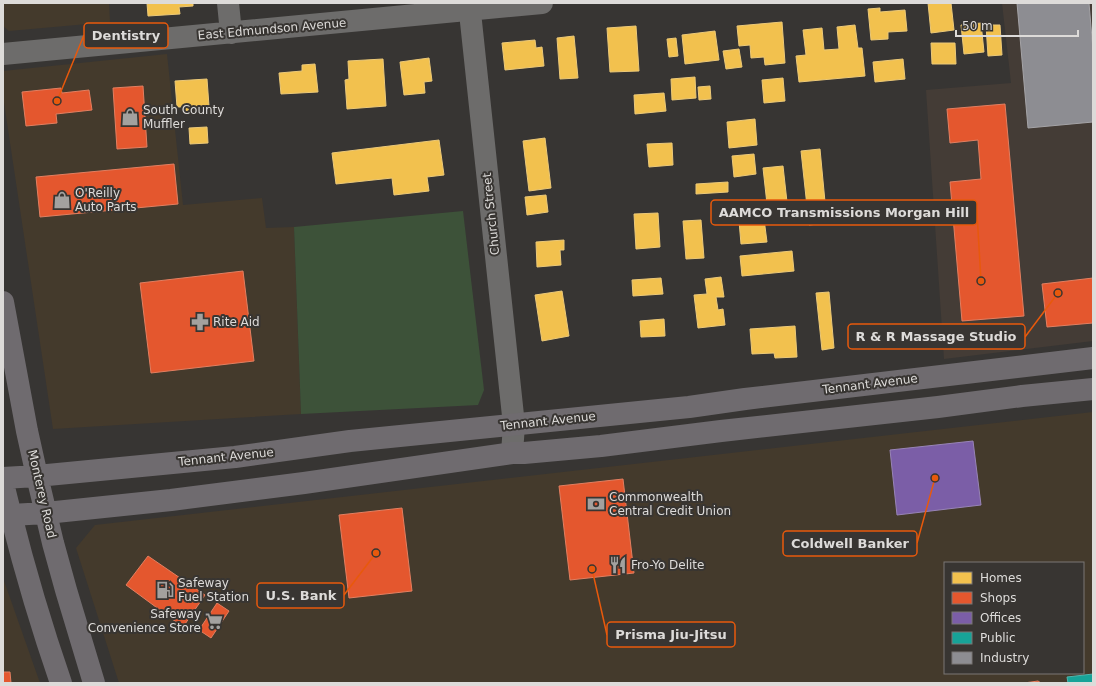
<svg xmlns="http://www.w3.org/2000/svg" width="1096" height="686" font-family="'DejaVu Sans',sans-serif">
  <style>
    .commercial { fill: #443a2c; fill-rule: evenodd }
    .built { fill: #443c36 }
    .green { fill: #3d5239 }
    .homes { fill: #f2c14e; stroke: #ecc978 }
    .shops { fill: #e4572e; stroke: #e27f61 }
    .offices { fill: #7b5ea7; stroke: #9884b6 }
    .public { fill: #17a398; stroke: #52b4ac }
    .industry { fill: #8d8d92; stroke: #a5a4a7 }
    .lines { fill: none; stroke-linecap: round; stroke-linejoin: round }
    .minor { stroke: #6d6c6b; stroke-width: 22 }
    .major { stroke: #6f6b6f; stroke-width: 22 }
    .labels { text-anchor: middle; stroke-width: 4; stroke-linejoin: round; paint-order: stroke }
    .street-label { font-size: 12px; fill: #dddbd9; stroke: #383532 }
    .poi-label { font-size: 12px; fill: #dddbd9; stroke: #383532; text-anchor: start }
    .leader { fill: none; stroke: #e8590c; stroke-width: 1.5 }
    .callout-dot { fill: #e8590c; stroke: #383532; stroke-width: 1.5 }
    .callout { fill: #383532; stroke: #e8590c; stroke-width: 1.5 }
    .callout-label { font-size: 13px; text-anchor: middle; font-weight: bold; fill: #dddbd9 }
  </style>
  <rect width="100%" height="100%" fill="#373533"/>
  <path class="commercial" d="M3,3H109L110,22L9,31L3,26Z
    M167,54L183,205L262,198L266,228L294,227L301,414L53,429L3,96V71Z
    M1093,412V683H119L76,548L95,525ZM945,563H1083V673H945Z
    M3,578L40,683H3Z"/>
  <path class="built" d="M1002,3H1093V341L944,359L926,90L1011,83Z"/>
  <path class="green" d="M463,211L484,390L478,405L301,414L294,227Z"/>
  <path class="homes" d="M147,3H193V6L179,7L180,14L148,16Z
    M928,3H951L954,30L931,33Z
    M880,8V12L905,10L907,31L888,32V39L871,40L868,9Z
    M782,22L785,63L765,65L764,57L751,58L750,45L739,46L737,26Z
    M981,23L984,52L964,54L961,25Z
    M855,25L858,48H862L865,76L799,82L796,56L806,55L803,30L822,28L824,50L839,49L837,27Z
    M986,25H1000L1002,55L988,56Z
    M636,26L639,71L610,72L607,28Z
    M715,31L719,60L685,64L682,35Z
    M574,36L578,78L560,79L557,38Z
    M676,38L678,56L669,57L667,39Z
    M535,40L536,48L542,47L544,66L505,70L502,43Z
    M931,43H955L956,64H932Z
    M739,49L742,67L726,69L723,51Z
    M429,58L432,81L424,82L425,93L404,95L400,62Z
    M383,59L386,106L347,109L345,80L349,79L348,61Z
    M903,59L905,79L875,82L873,62Z
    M315,64L318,92L281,94L279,73L302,71V65Z
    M695,77L696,98L672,100L671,79Z
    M783,78L785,101L764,103L762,80Z
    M207,79L209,106H196L197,111H185V107H177L175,81Z
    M710,86L711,99L699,100L698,87Z
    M664,93L666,111L635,114L634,95Z
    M755,119L757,145L729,148L727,122Z
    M207,127L208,143L190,144L189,128Z
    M545,138L551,188L529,191L523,141Z
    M439,140L444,175L427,177L429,191L394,195L392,178L336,184L332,153Z
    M672,143L673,165L649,167L647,144Z
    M820,149L827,223L809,225L801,151Z
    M754,154L756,174L734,177L732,156Z
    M783,166L787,202L767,204L763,168Z
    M728,182V192L696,194V184Z
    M546,195L548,212L527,215L525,197Z
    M658,213L660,247L636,249L634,214Z
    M764,219L767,242L741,244L739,221Z
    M701,220L704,258L686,259L683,221Z
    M564,240V250H560L561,265L537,267L536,242Z
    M792,251L794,271L742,276L740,256Z
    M721,277L724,297H716L718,310L723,309L725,325L698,328L694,295L707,294L705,279Z
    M661,278L663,294L633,296L632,280Z
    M562,291L569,336L542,341L535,295Z
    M829,292L834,348L822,350L816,293Z
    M664,319L665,336L641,337L640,321Z
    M795,326L797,357L775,358L774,353L752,354L750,329Z"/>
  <path class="shops" d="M143,86L147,147L117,149L113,88Z
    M61,88L62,93L89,90L92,110L56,114L57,123L26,126L22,92Z
    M1005,104L1024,316L962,321L950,182L981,179L978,140L950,143L947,109Z
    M174,164L178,204L40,217L36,177Z
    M243,271L254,361L151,373L140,283Z
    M1093,278V323L1047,327L1042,284Z
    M623,479L634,573L570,580L559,486Z
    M402,508L412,591L349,598L339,515Z
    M148,556L205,595L183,627L126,585Z
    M217,603L229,611L211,638L199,630Z
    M3,672H10L11,683H3Z
    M1038,681L1041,683H1024Z"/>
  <path class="offices" d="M973,441L981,505L897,515L890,450Z"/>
  <path class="public" d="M1093,674V683H1068L1067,677Z"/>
  <path class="industry" d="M1017,3H1089L1093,50V122L1028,128Z"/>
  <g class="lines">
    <path class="minor" d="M228,3L231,33
      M469,3L514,425L512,453
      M3,54L542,3"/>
    <path class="major" d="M3,302L27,431L37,476L53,543L66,590L94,683
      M3,478L37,476L235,457L350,441L689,407L745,399L1093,358
      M3,483C19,550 38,617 61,683
      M11,515L46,513L171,500L304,483L512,453H524L601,446L721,431L938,407L1022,396L1093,389"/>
  </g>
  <defs>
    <g id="shop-bare" transform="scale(1.38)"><path d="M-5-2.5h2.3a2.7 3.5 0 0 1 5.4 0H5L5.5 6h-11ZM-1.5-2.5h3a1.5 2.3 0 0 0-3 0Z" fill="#a3a19f" stroke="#383532" stroke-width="2.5" paint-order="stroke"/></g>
    <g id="pharmacy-bare" transform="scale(1.38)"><path d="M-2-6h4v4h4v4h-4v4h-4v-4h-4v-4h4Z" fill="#a3a19f" stroke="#383532" stroke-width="2.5" paint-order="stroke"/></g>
    <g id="bank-bare" transform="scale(1.38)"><path d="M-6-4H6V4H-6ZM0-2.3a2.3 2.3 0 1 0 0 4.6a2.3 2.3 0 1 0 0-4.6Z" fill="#a3a19f" stroke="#383532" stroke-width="2.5" paint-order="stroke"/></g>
    <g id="restaurant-bare" transform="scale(1.38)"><path d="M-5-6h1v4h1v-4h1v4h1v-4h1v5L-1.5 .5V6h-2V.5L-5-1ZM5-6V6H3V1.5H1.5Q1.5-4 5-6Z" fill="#a3a19f" stroke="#383532" stroke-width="2.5" paint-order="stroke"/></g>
    <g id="fuel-bare" transform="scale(1.38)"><path d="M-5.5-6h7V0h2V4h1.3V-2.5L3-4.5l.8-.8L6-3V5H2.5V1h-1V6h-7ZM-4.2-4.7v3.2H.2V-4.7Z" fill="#a3a19f" stroke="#383532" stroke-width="2.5" paint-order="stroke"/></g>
    <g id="supermarket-bare" transform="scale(1.38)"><path d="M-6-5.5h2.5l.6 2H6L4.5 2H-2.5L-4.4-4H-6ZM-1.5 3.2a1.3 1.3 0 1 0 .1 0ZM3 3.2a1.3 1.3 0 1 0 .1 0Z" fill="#a3a19f" stroke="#383532" stroke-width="2.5" paint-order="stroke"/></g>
  </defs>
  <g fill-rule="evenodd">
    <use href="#shop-bare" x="130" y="117"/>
    <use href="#shop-bare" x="62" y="200"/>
    <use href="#pharmacy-bare" x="200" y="322"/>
    <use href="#bank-bare" x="596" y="504"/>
    <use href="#restaurant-bare" x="618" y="565"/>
    <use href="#fuel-bare" x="165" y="590"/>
    <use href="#supermarket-bare" x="214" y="621"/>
  </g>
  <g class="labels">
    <g class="street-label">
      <text transform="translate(272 29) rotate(-5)" y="4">East Edmundson Avenue</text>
      <text transform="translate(491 214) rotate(-96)" y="4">Church Street</text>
      <text transform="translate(870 384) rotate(-7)" y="4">Tennant Avenue</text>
      <text transform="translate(548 421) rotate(-6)" y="4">Tennant Avenue</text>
      <text transform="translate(226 457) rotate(-6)" y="4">Tennant Avenue</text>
      <text transform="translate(42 494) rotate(77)" y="4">Monterey Road</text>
    </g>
    <g class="poi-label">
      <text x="143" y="114">South County<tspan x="143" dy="14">Muffler</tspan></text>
      <text x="75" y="197">O'Reilly<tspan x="75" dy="14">Auto Parts</tspan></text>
      <text x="213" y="326">Rite Aid</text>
      <text x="609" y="501">Commonwealth<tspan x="609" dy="14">Central Credit Union</tspan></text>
      <text x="631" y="569">Fro-Yo Delite</text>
      <text x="178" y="587">Safeway<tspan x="178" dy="14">Fuel Station</tspan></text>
      <text x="201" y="618" text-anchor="end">Safeway<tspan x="201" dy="14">Convenience Store</tspan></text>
    </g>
  </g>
  <path class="leader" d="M57 101L84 35M981 281L977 213M1058 293L1025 337M935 478L917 543M376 553L344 595M592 569L607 635"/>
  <g class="callout-dot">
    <circle cx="57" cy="101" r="4"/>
    <circle cx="981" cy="281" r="4"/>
    <circle cx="1058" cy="293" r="4"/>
    <circle cx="935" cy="478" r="4"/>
    <circle cx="376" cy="553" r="4"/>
    <circle cx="592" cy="569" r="4"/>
  </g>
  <g class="callout">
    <rect x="84" y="23" width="84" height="25" rx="4"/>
    <rect x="711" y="200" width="266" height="25" rx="4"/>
    <rect x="848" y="324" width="177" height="25" rx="4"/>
    <rect x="783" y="531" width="134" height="25" rx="4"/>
    <rect x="257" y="583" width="87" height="25" rx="4"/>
    <rect x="607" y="622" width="128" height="25" rx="4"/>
  </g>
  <g class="callout-label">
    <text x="126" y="40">Dentistry</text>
    <text x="844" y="217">AAMCO Transmissions Morgan Hill</text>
    <text x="936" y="341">R &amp; R Massage Studio</text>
    <text x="850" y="548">Coldwell Banker</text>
    <text x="301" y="600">U.S. Bank</text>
    <text x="671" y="639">Prisma Jiu-Jitsu</text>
  </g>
  <rect width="1096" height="686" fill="none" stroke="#dddbd9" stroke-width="8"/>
  <rect x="944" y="562" width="140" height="112" fill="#383532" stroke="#7a7775"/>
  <rect x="952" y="572" width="20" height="12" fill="#f2c14e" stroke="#7a7775"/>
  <text x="980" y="582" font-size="12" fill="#dddbd9">Homes</text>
  <rect x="952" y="592" width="20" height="12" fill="#e4572e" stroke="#7a7775"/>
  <text x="980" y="602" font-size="12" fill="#dddbd9">Shops</text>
  <rect x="952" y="612" width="20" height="12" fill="#7b5ea7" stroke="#7a7775"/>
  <text x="980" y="622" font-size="12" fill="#dddbd9">Offices</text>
  <rect x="952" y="632" width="20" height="12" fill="#17a398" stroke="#7a7775"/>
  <text x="980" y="642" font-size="12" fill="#dddbd9">Public</text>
  <rect x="952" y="652" width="20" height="12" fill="#8d8d92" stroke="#7a7775"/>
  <text x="980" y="662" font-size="12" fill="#dddbd9">Industry</text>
  <path d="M956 30v6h122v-6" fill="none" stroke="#dddbd9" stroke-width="2"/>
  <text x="962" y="30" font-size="12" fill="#dddbd9" stroke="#383532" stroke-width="3" paint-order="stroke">50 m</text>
</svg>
